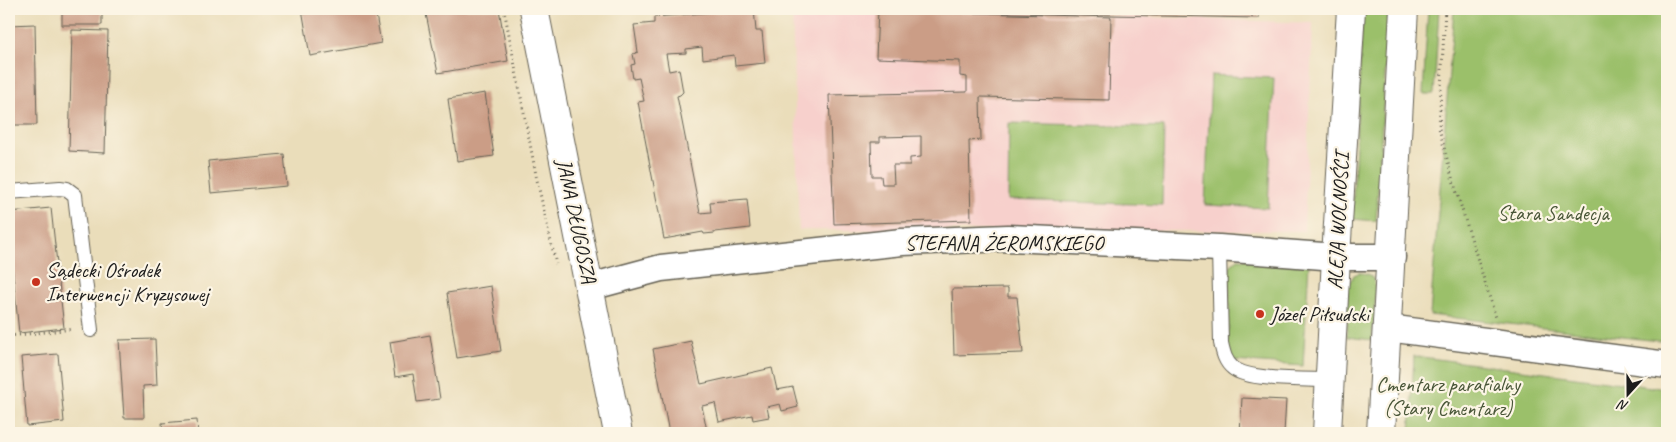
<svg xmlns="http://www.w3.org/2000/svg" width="1676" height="442" font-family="Caveat,sans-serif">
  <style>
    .built { fill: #f7d0cc }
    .green { fill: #9bc06a; stroke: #5c6e43 }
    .building { fill: #cb9d86; fill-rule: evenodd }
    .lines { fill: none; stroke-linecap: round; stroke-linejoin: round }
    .service-casing { stroke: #646053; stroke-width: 16 }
    .minor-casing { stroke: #646053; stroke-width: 29 }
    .tertiary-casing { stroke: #646053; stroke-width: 30 }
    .path { stroke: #646053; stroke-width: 3; stroke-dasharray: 1 4; stroke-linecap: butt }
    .service { stroke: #fff; stroke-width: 14 }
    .minor { stroke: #fff; stroke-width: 26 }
    .tertiary { stroke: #fff; stroke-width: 28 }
    .poi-dot { fill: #c8321e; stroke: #fcf5e5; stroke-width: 2 }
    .labels { text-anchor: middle; stroke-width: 4.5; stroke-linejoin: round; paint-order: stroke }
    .park-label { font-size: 21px; fill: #485537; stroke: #fcf5e5 }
    .street-label { font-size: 21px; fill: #1c1c1c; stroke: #fcf5e5 }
    .poi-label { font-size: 21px; fill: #1c1c1c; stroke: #fcf5e5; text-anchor: start }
  </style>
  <rect width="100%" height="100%" fill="#fcf5e5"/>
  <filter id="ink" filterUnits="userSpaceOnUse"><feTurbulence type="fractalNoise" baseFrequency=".02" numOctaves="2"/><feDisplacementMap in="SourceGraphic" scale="10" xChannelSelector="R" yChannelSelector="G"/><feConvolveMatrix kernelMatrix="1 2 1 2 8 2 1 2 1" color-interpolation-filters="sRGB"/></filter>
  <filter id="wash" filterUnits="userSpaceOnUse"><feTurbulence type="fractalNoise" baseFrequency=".0096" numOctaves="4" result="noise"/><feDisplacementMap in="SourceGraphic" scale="20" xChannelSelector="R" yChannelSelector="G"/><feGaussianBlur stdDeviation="1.12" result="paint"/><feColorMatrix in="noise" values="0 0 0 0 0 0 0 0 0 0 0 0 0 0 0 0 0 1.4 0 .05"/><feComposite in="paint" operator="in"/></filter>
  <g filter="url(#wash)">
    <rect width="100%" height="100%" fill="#eaddba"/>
    <path class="built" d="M792,9L965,11L1313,23L1304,231L799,230Z"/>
    <path class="green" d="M1363,9H1389L1376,221L1352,219Z
      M1428,9H1439L1434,94H1423Z
      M1454,9H1667V342L1430,315Z
      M1211,75L1274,78L1268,208L1205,205Z
      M1009,123L1164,127L1162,205L1008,200Z
      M1238,259L1309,263L1303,366L1234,361L1228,352L1230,266Z
      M1359,273C1365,273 1370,274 1373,279C1378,288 1373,328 1372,340L1347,337L1348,285L1354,275Z
      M1414,356L1667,389V433H1410Z"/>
    <g id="blocks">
      <path class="building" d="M62,9H102V25H62Z
        M302,9H375L381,43L310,56Z
        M425,9H499L508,61L438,73Z
        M754,9L756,31H762L765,63L735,66L734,55L703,59L702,47L686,49V53L666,54L669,71L679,69L683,92L680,95L677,96L700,213L711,212L710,202L747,199L750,228L715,232V233L704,234L703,232L664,239L638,102L644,101L639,78L633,79L631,65L635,64L633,54L638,52L634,25L654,23V17Z
        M1001,9H1259V18L1012,13H1001Z
        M878,10L1111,17L1109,100L980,97L981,140L969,141L971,220L834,224L829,95L967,92V77L960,76V61L876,58ZM921,136V157L910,158V165H893L894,184H882L881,176H872L871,142H880V137Z
        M35,24L37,125H9V25Z
        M72,30L108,31L105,153L69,151Z
        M485,93L494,156L457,161L448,99Z
        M284,154L287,186L211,193L208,161Z
        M51,208L64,328L19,333L9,235V212Z
        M491,286L501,351L457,358L447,293Z
        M1008,288V297H1017L1023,353L954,355L952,289Z
        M430,335L440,399L417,402L413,374L395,377L390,342Z
        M155,339L157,385L143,386L144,418H124L119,340Z
        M691,341L701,384L772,368L777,390L793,387L798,407L782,411L780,404L767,407L769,417L753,420L752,415L719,422L715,403L702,406L707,431L712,430L713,433H669L653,349Z
        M58,354L64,422L27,426L21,357Z
        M1242,398L1286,400L1284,433H1240Z
        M197,420L198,433H163L162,423Z"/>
    </g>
  </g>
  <g filter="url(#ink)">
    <use href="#blocks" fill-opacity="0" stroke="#646053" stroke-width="1"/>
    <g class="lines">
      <g class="service-casing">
        <path id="service" d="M9,192L60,188L67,189L75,195L91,330
          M1219,248L1221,343C1223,352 1225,362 1233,368C1249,381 1307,379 1330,380"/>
      </g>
      <g class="minor-casing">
        <path id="minor" d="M590,287L661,268L902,242L1008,238L1219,248L1336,257H1392
          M1388,328L1667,365"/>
      </g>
      <g class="tertiary-casing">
        <path id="tertiary" d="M534,9L618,433
          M1327,433L1336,257L1351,9
          M1381,433L1404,9"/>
      </g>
      <path class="path" d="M504,9L537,180L556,264
        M1445,9L1439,128L1451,174L1496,318
        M9,336L73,329"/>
      <use href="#service" class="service"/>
      <use href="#minor" class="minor"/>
      <use href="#tertiary" class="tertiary"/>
    </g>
  </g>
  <g class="poi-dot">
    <circle cx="36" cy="282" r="5"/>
    <circle cx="1260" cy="314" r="5"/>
  </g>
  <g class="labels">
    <g class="park-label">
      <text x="1553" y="220">Stara Sandecja</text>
      <text x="1448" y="391">Cmentarz parafialny<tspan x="1448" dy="24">(Stary Cmentarz)</tspan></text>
    </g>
    <g class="street-label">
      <text transform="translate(577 221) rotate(78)" y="7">JANA DŁUGOSZA</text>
      <text transform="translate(1338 221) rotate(-87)" y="7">ALEJA WOLNOŚCI</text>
      <text x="1004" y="250">STEFANA ŻEROMSKIEGO</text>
    </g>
    <g class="poi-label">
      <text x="46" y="277">Sądecki Ośrodek<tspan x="46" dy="24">Interwencji Kryzysowej</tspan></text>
      <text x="1270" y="321">Józef Piłsudski</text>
    </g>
  </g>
  <rect width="1676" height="442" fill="none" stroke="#fcf5e5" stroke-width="30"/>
  <g transform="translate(1628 394) rotate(201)" stroke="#fcf5e5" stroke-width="4" paint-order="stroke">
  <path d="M0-4L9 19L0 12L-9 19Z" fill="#1c1c1c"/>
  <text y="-8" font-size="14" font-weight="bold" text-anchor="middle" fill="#1c1c1c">N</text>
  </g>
</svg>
